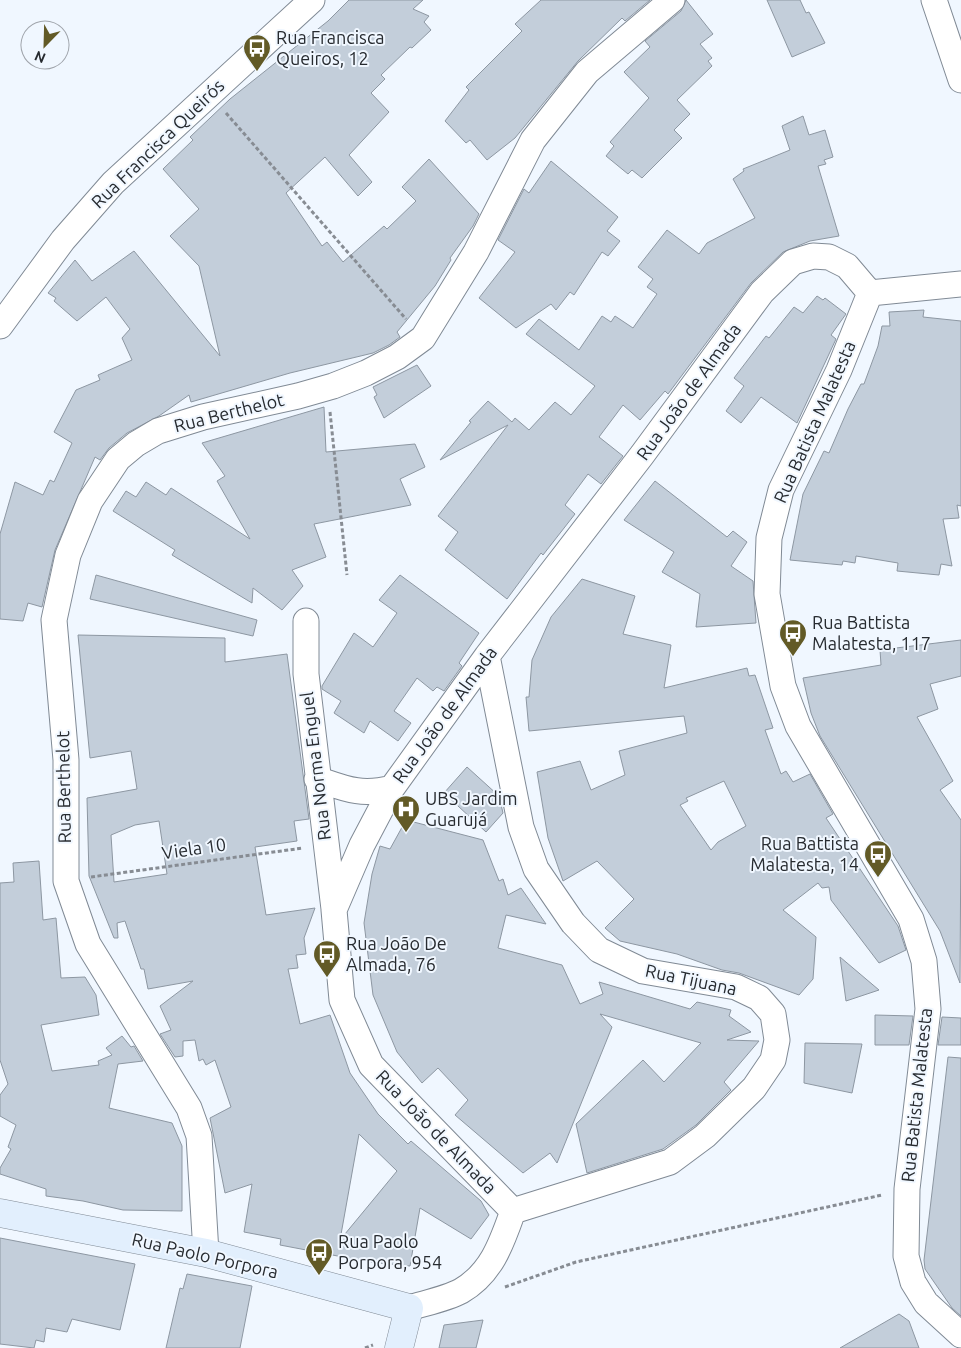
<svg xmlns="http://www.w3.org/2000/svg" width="961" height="1348" font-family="Ubuntu,sans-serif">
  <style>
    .building { fill: #c3ceda; stroke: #8d97a2; fill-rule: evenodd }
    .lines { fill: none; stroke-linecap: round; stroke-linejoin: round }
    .street-casing { stroke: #808a95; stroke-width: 27 }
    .secondary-casing { stroke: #808a95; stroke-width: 29 }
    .path { stroke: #878c93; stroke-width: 3; stroke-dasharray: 4 2.5; stroke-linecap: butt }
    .street { stroke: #fff; stroke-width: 25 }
    .secondary { stroke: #e2effd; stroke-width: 28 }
    .labels { text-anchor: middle; stroke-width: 4; stroke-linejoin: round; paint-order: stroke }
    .poi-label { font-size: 18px; fill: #272b30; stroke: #f0f7ff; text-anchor: start }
    .street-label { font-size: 18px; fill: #272b30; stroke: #f0f7ff }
  </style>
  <rect width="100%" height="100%" fill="#f0f7ff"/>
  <path class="building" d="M349,0H423L413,9L429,16L424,22L431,30L412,48L410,47L381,75L385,79L371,93L389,112L349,155L372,182L358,196L325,157L286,193L322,246L327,242L343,262L384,226L387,229L416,201L402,187L429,159L479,214L473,226L450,258L451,260L435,286L397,332L400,337L389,345L373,353L290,373L191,402L189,395L159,416L127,433L109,448L100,460L95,457L55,550L42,607L28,603L23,621L0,619V534L15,482L43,495L50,480L54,482L72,443L54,432L76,390L100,380L98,375L132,360L122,338L130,329L106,297L77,321L54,301L56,298L48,293L75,260L92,281L134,251L220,356L199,266L170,236L199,209L163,169L193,140L190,137L230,99L328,21Z
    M541,0H650L625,21L622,18L578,61L515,138L487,160L470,140L466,143L445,121L469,90L466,87L522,31L515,24Z
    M686,0L713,34L700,44L712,58L708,61L712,66L677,100L690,114L674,130L682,138L642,178L632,170L628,174L606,156L614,146L610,142L649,98L624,72L650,47L645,41L681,11Z
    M767,0H800L806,13L809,12L825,43L792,57Z
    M803,116L809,135L825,130L833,157L824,160L826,164L818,166L839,236L810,241L783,252L751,283L668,394L665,391L640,420L623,405L599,437L623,456L601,484L588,474L565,505L575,514L543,555L541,553L507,599L445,550L458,532L438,516L508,425L440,460L471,422L469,421L488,401L512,422L515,418L529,430L555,402L571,415L595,386L526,334L539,319L579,350L602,316L611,322L615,316L633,328L657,294L647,287L653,279L638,267L667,230L699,254L707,243L755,218L733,179L744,171L743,169L790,150L782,126Z
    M551,161L618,217L607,231L620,241L608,256L602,252L574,295L570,292L556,310L551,304L516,328L479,298L515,252L498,240L524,189L529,193Z
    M817,296L823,300L825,298L846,314L831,335L836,339L797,423L761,397L741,423L726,411L744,386L734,378L766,336L769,338L794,307L803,313Z
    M924,310L923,317L961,321V506L957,505L959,518L943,519L952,566L941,564L939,575L897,571L898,563L856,556L855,563L843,561L842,565L790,560L803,494L824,451L829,453L848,409L861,384H864L878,346L882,326H890L889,312Z
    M417,365L431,386L384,418L374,397L377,395L373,387Z
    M324,407L326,452L415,444L425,467L400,479L411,505L314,524L326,557L292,570L303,586L282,610L253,588L252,603L172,555L175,550L113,511L126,491L136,497L146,482L166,495L171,488L250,539L217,481L225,476L202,443Z
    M655,481L727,537L733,531L747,542L731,566L753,581L756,623L696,627L700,594L662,572L674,552L624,520Z
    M96,575L257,620L253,636L90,599Z
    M400,575L479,633L459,663L462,666L444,691L437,687L433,691L417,678L394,711L411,723L398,741L370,721L364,733L334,713L341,701L322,689V686L354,633L373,647L397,613L379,600Z
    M582,579L635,596L623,634L671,645L664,688L747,668L749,676L755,675L773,728L765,730L781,774L786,771L793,782L810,774L833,814L826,818L898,926L906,950L879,963L831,900L829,887L822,888L818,883L783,910L816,937L813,979L799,995L739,973L722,970L677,954L620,941L605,928L634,899L597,861L563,881L548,838L537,772L580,761L591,790L625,775L619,751L687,733L684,716L529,731L526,697H529L532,660L551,617ZM724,781L746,826L718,842L711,850L680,805L688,801L686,798Z
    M78,635L225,638V662L287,654L309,819L294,821L297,841L255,847L266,915L315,908L304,938L306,954L296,955L298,968L288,969L300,1024L330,1015L350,1073L378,1114L408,1144L411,1141L481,1201L489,1215L471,1239L420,1208L410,1266L369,1262L280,1245L281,1239L244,1232L252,1184L225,1193L210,1118L231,1107L215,1060L206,1065L203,1059L199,1061L195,1040L183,1041V1056L175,1057L160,1034L171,1030L160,1006L193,981L148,989L144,969H141L125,921L117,923L118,938H114L89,876L87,798L137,789L131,751L90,758ZM159,821L167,874L114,882L111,835L135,825ZM359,1134L397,1171L340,1240Z
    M961,640V676L930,684L938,709L917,717L953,781L940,790L961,820L960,983L940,931L820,736L811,713L803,678L881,665L880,650Z
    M467,767L499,796L503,813L486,832L444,793Z
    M406,820L483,840L499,881L503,879L508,895L521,888L546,924L506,915L498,948L562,965L580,1004L603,994L599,982L690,1009L697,1002L731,1010L729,1016L751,1032L727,1040L759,1041L724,1082L731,1090L696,1125L663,1149L587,1173L576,1124L643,1060L664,1082L701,1043L600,1014L612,1027L557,1163L550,1153L523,1173L455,1115L468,1100L438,1068L422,1083L397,1052L373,995L364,923L372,874L380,846L390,849Z
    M39,861L43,920L56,918L61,978L85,977L96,995L99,1015L41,1025L52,1071L99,1065L98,1061L112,1055L106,1048L122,1036L131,1047L134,1046L143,1061L118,1064L109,1108L172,1123L182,1146V1211L123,1210L83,1201L46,1196V1189L0,1174V1168L11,1149L8,1147L16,1125L0,1116V1095L8,1084L0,1060V883L14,882L13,863Z
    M840,957L879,990L846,1001Z
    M875,1015L913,1016L909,1045H875Z
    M942,1017L961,1018V1045H938Z
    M805,1043L862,1044L852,1093L804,1083Z
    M948,1057L961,1058V1316L952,1308L925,1269L924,1260Z
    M0,1238L135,1264L120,1330L72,1319L67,1332L46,1328L44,1342L36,1340L34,1348L0,1344Z
    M187,1274L252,1286L240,1348H166L180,1288L183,1289Z
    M899,1314L909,1321L919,1348H840Z
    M483,1320L476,1348H439L444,1325Z"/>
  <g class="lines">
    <g class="street-casing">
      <path id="street" d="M934,0L961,80
        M870,293L839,370L781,490L769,538L767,594L783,686L798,726L911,919L924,961L928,1009L907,1189L906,1256L913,1282L926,1303L961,1335
        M870,293L961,284
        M0,326L63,240L113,183L312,0
        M306,621V674L334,909
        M487,656L521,827L536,869L573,923L599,950L643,971L736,987L759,998L773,1014L777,1040L773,1060L754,1088L705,1136L670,1162L513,1211
        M317,779C346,789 361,796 392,788
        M513,1211L371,1065L342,1000L334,910L362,845L392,788L487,656L642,455L762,292L793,262L813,256L829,257L847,266L870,293
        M206,1253L199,1136L189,1108L88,944L66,881V760L54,620L68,555L90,501L118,459L136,444L158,431L203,417L298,396L333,386L366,373L397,357L423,338L476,252L533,140L587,72L672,0
        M409,1308C425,1303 446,1299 461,1291C492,1273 502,1242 513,1211"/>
    </g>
    <g class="secondary-casing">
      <path id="secondary" d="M0,1213L206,1253L409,1308L399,1348"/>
    </g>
    <path class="path" d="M226,113L406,319
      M330,412L347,575
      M91,877L303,848
      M505,1287L576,1262L882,1195
      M365,1348L373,1345"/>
    <use href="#street" class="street"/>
    <use href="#secondary" class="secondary"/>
  </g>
  <defs>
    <g id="bus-pin" transform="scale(1.4375)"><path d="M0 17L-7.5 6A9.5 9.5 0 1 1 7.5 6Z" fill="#625a26" stroke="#f0f7ff"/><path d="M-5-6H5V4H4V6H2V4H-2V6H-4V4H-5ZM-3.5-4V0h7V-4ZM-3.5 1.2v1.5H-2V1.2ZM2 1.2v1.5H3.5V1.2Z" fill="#fff"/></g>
    <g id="hospital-pin" transform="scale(1.4375)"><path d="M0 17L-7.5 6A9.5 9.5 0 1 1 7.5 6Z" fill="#625a26" stroke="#f0f7ff"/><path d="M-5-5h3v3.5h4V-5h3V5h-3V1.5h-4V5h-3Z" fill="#fff"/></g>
  </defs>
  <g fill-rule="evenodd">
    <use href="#bus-pin" x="257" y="48"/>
    <use href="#bus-pin" x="793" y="633"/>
    <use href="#hospital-pin" x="406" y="809"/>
    <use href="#bus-pin" x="878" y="854"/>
    <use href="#bus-pin" x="327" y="954"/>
    <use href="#bus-pin" x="319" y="1252"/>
  </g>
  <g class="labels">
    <g class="poi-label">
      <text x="276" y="44">Rua Francisca<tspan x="276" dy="21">Queiros, 12</tspan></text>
      <text x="812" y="629">Rua Battista<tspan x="812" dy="21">Malatesta, 117</tspan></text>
      <text x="425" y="805">UBS Jardim<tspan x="425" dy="21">Guarujá</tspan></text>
      <text x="859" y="850" text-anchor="end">Rua Battista<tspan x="859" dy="21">Malatesta, 14</tspan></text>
      <text x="346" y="950">Rua João De<tspan x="346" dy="21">Almada, 76</tspan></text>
      <text x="338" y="1248">Rua Paolo<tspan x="338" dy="21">Porpora, 954</tspan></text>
    </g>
    <g class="street-label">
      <text transform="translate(158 144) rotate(-44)" y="6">Rua Francisca Queirós</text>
      <text transform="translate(689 392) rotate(-54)" y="6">Rua João de Almada</text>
      <text transform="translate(229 413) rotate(-14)" y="6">Rua Berthelot</text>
      <text transform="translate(815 422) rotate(-66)" y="6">Rua Batista Malatesta</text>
      <text transform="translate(445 715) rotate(-54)" y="6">Rua João de Almada</text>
      <text transform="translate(316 766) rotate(-97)" y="6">Rua Norma Enguel</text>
      <text transform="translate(64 787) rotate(-91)" y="6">Rua Berthelot</text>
      <text transform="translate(194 849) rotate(-8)" y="6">Viela 10</text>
      <text transform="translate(691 980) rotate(12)" y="6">Rua Tijuana</text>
      <text transform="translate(917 1095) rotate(-84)" y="6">Rua Batista Malatesta</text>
      <text transform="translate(436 1132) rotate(46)" y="6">Rua João de Almada</text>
      <text transform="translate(205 1256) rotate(13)" y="6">Rua Paolo Porpora</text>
    </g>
  </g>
  <g transform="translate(45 45) rotate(203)"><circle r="24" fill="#f0f7ff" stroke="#a0a5ac"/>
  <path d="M0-4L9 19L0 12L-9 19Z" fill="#625a26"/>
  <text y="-8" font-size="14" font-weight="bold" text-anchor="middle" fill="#272b30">N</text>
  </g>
</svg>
